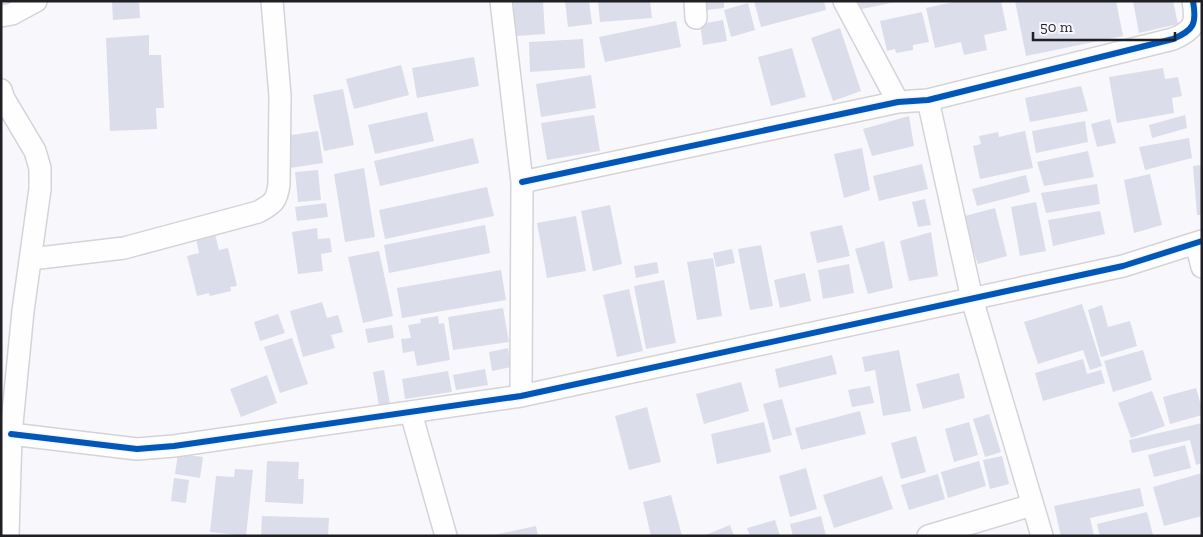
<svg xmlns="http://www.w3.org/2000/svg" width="1203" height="537" font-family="'Zilla Slab',serif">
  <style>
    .building { fill: #dcddea }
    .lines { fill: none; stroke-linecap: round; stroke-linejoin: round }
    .minor-casing { stroke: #d4d4d8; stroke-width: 24 }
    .minor { stroke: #fefeff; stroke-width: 21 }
    .cycleway-casing { stroke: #f6f6fd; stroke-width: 9 }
    .cycleway { stroke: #0057b8; stroke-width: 6 }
  </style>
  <rect width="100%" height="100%" fill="#f7f7fc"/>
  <path class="building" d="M139,1L140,18L113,20L112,2Z
    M513,1H543L545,34L516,36Z
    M565,1H589L592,24L568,27Z
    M598,1H650L652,18L600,22Z
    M707,1H724V8L707,10Z
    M754,1H824L826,10L761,27Z
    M858,1H895V2L862,9Z
    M958,1H1001L1007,30L984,35L987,50L964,55L961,42L935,48L926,8Z
    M1015,1H1116L1123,36L1026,56Z
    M1133,1H1173L1178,24L1139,33Z
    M748,3L755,30L731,37L724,10Z
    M922,12L929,42L913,45V50L896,53L895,49L887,51L880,21Z
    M723,20L727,41L703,45L700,24Z
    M676,21L681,47L605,62L599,37Z
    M840,28L861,91L833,101L811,38Z
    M149,35V55H161L164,108H156L157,129L110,131L106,38Z
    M583,39L585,68L530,72L529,42Z
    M792,48L806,97L771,106L758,57Z
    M474,57L479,86L417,98L412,68Z
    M401,65L409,95L354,109L346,79Z
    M1163,68L1165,79L1178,77L1182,96L1172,98L1174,113L1117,123L1109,77Z
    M591,75L596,108L541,117L536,84Z
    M1081,86L1088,111L1030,122L1025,98Z
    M343,89L354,145L324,151L313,95Z
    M427,112L434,141L375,154L368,125Z
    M594,115L600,151L547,160L541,123Z
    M1185,115L1187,128L1152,138L1149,125Z
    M909,116L914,146L872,156L863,129Z
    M1110,119L1116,143L1097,147L1091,124Z
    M1085,121L1088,142L1036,153L1032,131Z
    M318,131L323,163L290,168L285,136Z
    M1025,131L1033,168L980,179L973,146L981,144L979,136L998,132L999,137Z
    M473,138L479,163L380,186L374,161Z
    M1189,138L1192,158L1145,170L1139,147Z
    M862,148L870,190L844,198L834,154Z
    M1088,151L1094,177L1044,186L1037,162Z
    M922,164L928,189L879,201L873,176Z
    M1202,165V215H1197L1193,166Z
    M364,168L375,237L345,242L334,174Z
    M318,170L321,200L298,202L295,172Z
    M1150,174L1162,225L1134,233L1124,180Z
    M1026,175L1030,192L977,206L972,189Z
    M1097,184L1100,204L1046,213L1041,193Z
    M487,187L494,216L385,239L379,210Z
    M925,199L931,225L918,227L912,202Z
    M1036,202L1046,251L1020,256L1011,207Z
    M326,203L328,217L297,221L295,207Z
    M610,205L622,264L593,271L581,211Z
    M995,208L1007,256L978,264L961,217Z
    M1100,211L1105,234L1053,246L1048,220Z
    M576,216L586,271L547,278L537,223Z
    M485,225L490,253L389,273L384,245Z
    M842,225L850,256L817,263L810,232Z
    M317,228L318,239L330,238L332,252L321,254L323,271L298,274L292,232Z
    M931,232L938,276L909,281L900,241Z
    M215,234L219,250L228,248L237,286L230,287L231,291L210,296L209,293L197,296L187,256L199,253L196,239Z
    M884,241L893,288L868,294L855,249Z
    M761,245L773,306L750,310L738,249Z
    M732,249L735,263L716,267L713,253Z
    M379,251L393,316L363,323L348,257Z
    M713,258L722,316L697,320L687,262Z
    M657,262L659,273L636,278L634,266Z
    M849,264L854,293L823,299L818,270Z
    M501,270L506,300L402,318L397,288Z
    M805,273L811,301L780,308L774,280Z
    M664,280L676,343L646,349L634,286Z
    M629,289L643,351L617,357L603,295Z
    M322,302L327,318L338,315L343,332L331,335L335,348L303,357L290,311Z
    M1082,304L1102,366L1090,370L1083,350L1038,364L1024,322Z
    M1102,305L1108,327L1130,321L1137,346L1101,357L1088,310Z
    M503,308L509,342L453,350L448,317Z
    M278,314L285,333L260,341L254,322Z
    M438,316L439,324L444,323L450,360L417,366L414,351L403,353L401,339L411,338L408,325L421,323L420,319Z
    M392,325L394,338L368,343L365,329Z
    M292,338L308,384L280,393L264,347Z
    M508,348L511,367L492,371L489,352Z
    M899,350L911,411L883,416L875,370L865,372L862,357Z
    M1143,350L1152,380L1113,392L1104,361Z
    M832,355L837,374L779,388L775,369Z
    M1083,359L1087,374L1101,370L1105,383L1043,401L1035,373Z
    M485,369L488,385L456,390L453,375Z
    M384,370L390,404L379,406L373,372Z
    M448,371L452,392L405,399L402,379Z
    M959,373L965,398L923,409L916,384Z
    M267,375L277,403L241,417L230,389Z
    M741,382L749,411L704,424L696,394Z
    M870,386L874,403L852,407L848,390Z
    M1196,388L1202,409V415L1170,424L1163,397Z
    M1152,391L1165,426L1131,438L1118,403Z
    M782,399L792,435L773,440L763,404Z
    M647,407L661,462L629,470L615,416Z
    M860,411L866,434L801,450L795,428Z
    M989,414L1001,452L985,457L973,419Z
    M764,422L771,452L717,464L711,434Z
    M969,422L978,455L954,462L945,429Z
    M1202,423V463L1196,465L1190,440L1132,453L1129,440Z
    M916,436L926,472L901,479L891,443Z
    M1185,445L1191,468L1154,477L1148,455Z
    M178,454L203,457L200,478L175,474Z
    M1002,456L1009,484L990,489L983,460Z
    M267,461L299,462L298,479H304L303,504L265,502Z
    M979,461L986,486L948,498L941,472Z
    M806,468L817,509L790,517L779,476Z
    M235,469L253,470L246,536L210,532L216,476L234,477Z
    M1202,473V516L1164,526L1153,487Z
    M938,474L945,499L909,510L901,485Z
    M882,476L893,509L834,528L823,495Z
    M174,478L189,480L186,503L171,501Z
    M1140,488L1144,506L1090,518L1094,536H1061L1054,506Z
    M671,495L682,536H651L643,502Z
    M1147,512L1153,535L1100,536L1097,524Z
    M262,516L329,518L328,536H261Z
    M821,516L826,536H793L790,524Z
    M775,520L780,536H750L747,528Z
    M730,525L734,536H703Z
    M536,526L538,536H494V535Z"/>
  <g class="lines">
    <g class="minor-casing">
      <path id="minor" d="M501,1L522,182L521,396
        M695,1L696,18
        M844,1L898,102
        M1,16L12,14L36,1
        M1,90L4,99L35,151L40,168V189L23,311L11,434L8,536
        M928,100L972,299L1042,536
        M522,182L898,102L928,100L1173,39C1194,30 1197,24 1193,1
        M1196,243L1202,267
        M31,259L124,248L258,212C273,204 277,201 279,184L280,96L272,1
        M411,413L446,536
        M11,434L137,449L174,446L521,396L1123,266L1202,241
        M928,536L1032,505"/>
    </g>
    <use href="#minor" class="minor"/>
    <g class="cycleway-casing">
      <path id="cycleway" d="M522,182L898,102L928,100L1173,39C1194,30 1197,24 1193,1
        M11,434L137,449L174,446L521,396L1123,266L1202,241"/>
    </g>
    <use href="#cycleway" class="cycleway"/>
  </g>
  <rect width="1203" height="537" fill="none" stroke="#201f24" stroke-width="5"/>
  <path d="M1033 32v8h142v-8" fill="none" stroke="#201f24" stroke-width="2.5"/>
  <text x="1040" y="32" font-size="15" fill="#201f24" stroke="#f6f6fd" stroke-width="4" paint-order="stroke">50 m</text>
</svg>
